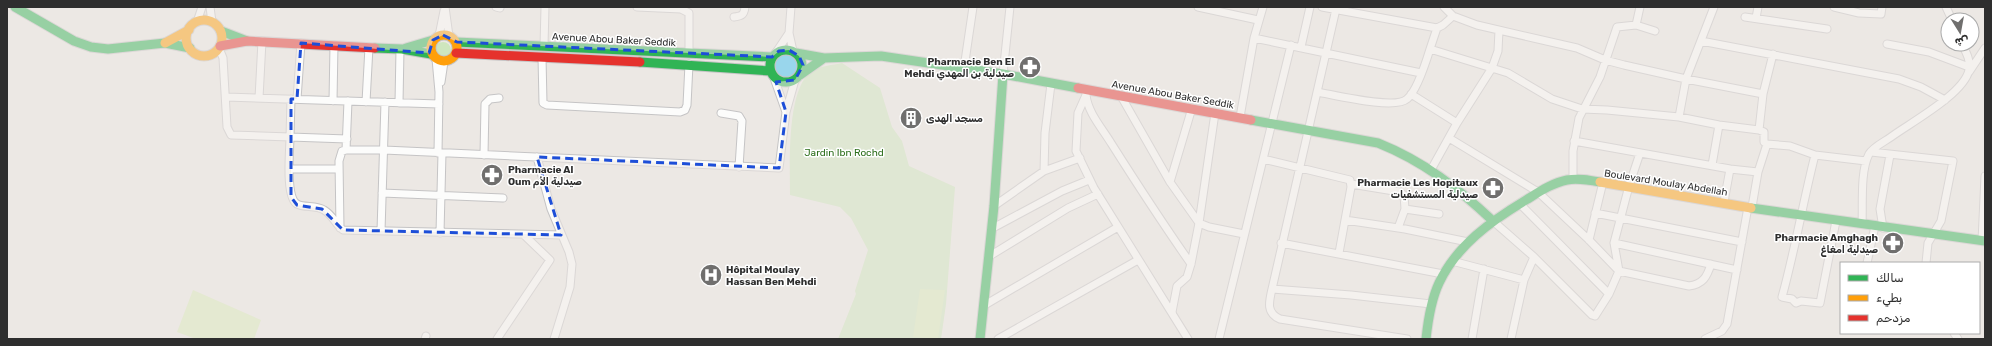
<svg xmlns="http://www.w3.org/2000/svg" width="1992" height="346" font-family="Rubik,'Noto Naskh Arabic',sans-serif">
  <style>
    .green { fill: #cee6be }
    .pitch { fill: #d9eabb }
    .water { fill: #99d6ec }
    .lines { fill: none; stroke-linecap: round; stroke-linejoin: round }
    .street-casing { stroke: #c5c4c5; stroke-width: 9 }
    .fast-casing { stroke: #c5c4c5; stroke-width: 11 }
    .slow-casing { stroke: #c5c4c5; stroke-width: 11 }
    .jam-casing { stroke: #c5c4c5; stroke-width: 11 }
    .street { stroke: #fcfcfb; stroke-width: 7 }
    .fast { stroke: #30b455; stroke-width: 9 }
    .slow { stroke: #ff9f0a; stroke-width: 9 }
    .jam { stroke: #e5322d; stroke-width: 9 }
    .marked { fill: none; stroke: #1d4ed8; stroke-width: 3; stroke-dasharray: 8 5; stroke-linejoin: round }
    .labels { text-anchor: middle; stroke-width: 3; stroke-linejoin: round; paint-order: stroke }
    .street-label { font-size: 10px; fill: #2e2e2e; stroke: #fff }
    .poi-label { font-size: 10px; font-weight: bold; fill: #2e2e2e; stroke: #fff; text-anchor: end }
    .park-label { font-size: 10px; fill: #2c6e1b; stroke: #fff }
  </style>
  <rect width="100%" height="100%" fill="#ece8e4"/>
  <path class="green" d="M435 50a8 8 0 1 1 16 0a8 8 0 1 1-16 0Z
    M842,63L880,88L892,127L902,141L909,166L955,187L946,304L941,339H838L856,294L855,291L868,250L851,218L840,207L790,195C790,166 786,88 812,71C820,66 833,65 842,63Z"/>
  <path class="pitch" d="M920,289L945,290L938,339L913,337Z
    M193,290L261,320L254,339H196L177,332Z"/>
  <path class="water" d="M775 66a12 12 0 1 1 24 0a12 12 0 1 1-24 0Z"/>
  <g class="lines">
    <g class="street-casing">
      <path id="street" d="M210,7L212,22
        M445,7L449,36
        M496,7L500,8
        M637,7L681,9L689,13V53
        M1198,7L1258,20
        M1322,7L1437,28L1443,25L1453,16
        M1444,7L1453,16L1477,25L1577,48L1605,60L1624,65L1686,79L1763,94
        M1834,7L1859,13L1881,14L1882,7
        M1946,7L1952,20
        M1336,9L1272,289L1351,295L1431,304
        M734,17C742,16 744,15 745,7
        M1745,17L1827,29
        M1756,18L1758,7
        M197,22L202,7
        M1636,25L1640,7
        M789,33L791,7
        M439,36L444,11
        M1254,38L1421,73
        M1701,41L1899,79L1921,87L1945,100
        M1887,44L1929,52L1969,67
        M544,46L545,7
        M1301,47L1310,7
        M1430,49L1437,28
        M217,50L221,53L223,58L227,127L231,135L290,137C290,150 285,197 297,204C304,208 316,205 324,210C333,215 335,224 343,230L561,235
        M775,54L789,33L793,51
        M542,57L543,103L547,105L680,112L685,110L687,105L689,64
        M436,59L439,92L438,153
        M964,68L973,7
        M1969,72L1985,48
        M1003,74L1010,7
        M774,78L786,112L795,80
        M441,82L444,62
        M1086,90V95L1078,113L1076,151L1094,188L1188,339
        M1317,92C1335,95 1395,110 1407,99C1417,91 1426,62 1430,49L1508,73L1552,99L1582,109L1607,110L1679,117L1719,125L1759,130
        M1411,94L1457,123
        M1086,95C1088,113 1102,128 1111,143C1137,184 1163,224 1191,264
        M1121,96L1170,182L1199,223L1209,227L1244,234
        M226,97L439,104
        M259,98L262,41
        M291,99L290,137L347,139
        M297,99L301,43
        M333,101L334,45
        M366,102L369,47
        M399,103L400,49
        M721,113L739,116L742,121L739,167
        M1240,117L1254,38L1263,7
        M1679,117L1686,79L1714,7
        M1449,138L1538,192L1589,240L1619,271L1689,286C1703,284 1707,277 1711,264
        M1574,141L1730,169L1758,172
        M1767,144L1790,146L1815,155L1866,161
        M346,150L348,101
        M1871,152L1953,161L1941,221L1928,243L1926,263
        M484,155L485,104L490,99L499,98
        M1815,155C1803,202 1795,250 1782,297L1792,299L1796,303L1801,301L1820,303L1836,221
        M537,157L551,209L569,252L572,264L570,287L554,339
        M1263,159L1350,180L1351,187L1339,253
        M1712,165L1719,125
        M1432,168L1457,123L1492,68L1498,51L1499,30
        M290,169H339
        M1044,171L1045,133L1051,84
        M1573,179V151L1579,118L1600,77L1617,27L1636,25L1655,31
        M1170,182L1192,108
        M1351,184L1400,192L1404,195L1405,209L1439,214
        M382,193L503,198
        M1724,202L1730,169
        M1520,204L1609,294
        M994,206L1044,171L1080,158
        M1752,207L1758,172L1767,144L1764,142V132L1759,130L1763,94L1773,54
        M1595,213L1742,242
        M1345,220L1405,229L1468,242
        M1493,221L1534,257L1592,315L1595,316L1609,294L1619,271L1614,243L1629,186L1640,153
        M1862,224C1863,205 1860,171 1869,154C1873,147 1884,142 1891,137C1910,123 1964,94 1969,70C1971,61 1966,52 1962,44
        M340,228L339,161L342,151L346,150H384L779,168L786,112
        M1398,228L1405,209
        M1883,228L1880,209L1890,155
        M991,229L1062,191L1089,180
        M381,231L385,102
        M440,233L442,153
        M1589,240L1603,182
        M1982,241L1985,176
        M1281,243L1443,274
        M1614,243L1737,270
        M988,257L1068,208L1098,194
        M1452,261L1524,280
        M1867,263L1875,226
        M1272,289C1269,302 1266,313 1280,319L1407,339
        M983,306L1118,227
        M1173,315L1172,312L1177,286L1187,277L1191,264L1199,223L1215,113
        M1954,333L1958,339
        M425,339L426,336
        M497,339L550,260L524,235
        M998,339L1138,260
        M1219,339L1291,45
        M1472,339L1484,269
        M1511,339L1524,280L1534,257
        M1705,339L1722,331L1727,324L1748,207"/>
    </g>
    <g class="fast-casing">
      <path id="fast" d="M15,7L74,41L91,47L108,49L165,43L190,48
        M221,31L247,41
        M456,42L772,57
        M375,48L402,49L431,54
        M406,48L433,40
        M770 66a16 16 0 1 1 32 0a16 16 0 1 1-32 0Z
        M796,53L824,58L881,56L1003,74L1078,88
        M640,62L770,71
        M800,75L824,58
        M1251,120L1378,143C1423,161 1458,188 1493,221
        M1751,208L1985,241
        M980,339L994,206L1003,74
        M1426,339C1428,320 1431,300 1439,283C1457,245 1491,221 1526,200C1539,192 1552,183 1567,180C1578,178 1589,180 1600,182"/>
    </g>
    <g class="slow-casing">
      <path id="slow" d="M186 38a18 18 0 1 1 36 0a18 18 0 1 1-36 0Z
        M431 48a13 13 0 1 1 26 0a13 13 0 1 1-26 0Z
        M165,43L189,30
        M1600,182L1751,208"/>
    </g>
    <g class="jam-casing">
      <path id="jam" d="M220,46L247,41L375,48
        M456,53L640,62
        M1078,88L1251,120"/>
    </g>
    <use href="#street" class="street"/>
    <use href="#fast" class="fast"/>
    <use href="#slow" class="slow"/>
    <use href="#jam" class="jam"/>
  </g>
  <path d="M0 0H1992V346H0ZM443,35L457,42L772,57L779,51L789,50L799,56L803,65L795,80L776,82L786,112L779,168L537,157L561,235L343,230L322,209L297,205L291,197V99H297L301,43L429,53L433,40Z" fill="#ece8e4" fill-opacity=".55" fill-rule="evenodd"/>
  <path class="marked" d="M443,35L457,42L772,57L779,51L789,50L799,56L803,65L795,80L776,82L786,112L779,168L537,157L561,235L343,230L322,209L297,205L291,197V99H297L301,43L429,53L433,40Z"/>
  <defs>
    <g id="pharmacy-disc" transform="scale(1.15)"><circle r="9.5" fill="#706f6e" stroke="#fff"/><path d="M-2-6h4v4h4v4h-4v4h-4v-4h-4v-4h4Z" fill="#fff"/></g>
    <g id="building-disc" transform="scale(1.15)"><circle r="9.5" fill="#706f6e" stroke="#fff"/><path d="M-4-6H4V6H1V3H-1V6H-4ZM-2.5-4.3h1.7v1.8h-1.7ZM.8-4.3h1.7v1.8H.8ZM-2.5-1h1.7V.8h-1.7ZM.8-1h1.7V.8H.8Z" fill="#fff"/></g>
    <g id="hospital-disc" transform="scale(1.15)"><circle r="9.5" fill="#706f6e" stroke="#fff"/><path d="M-5-5h3v3.5h4V-5h3V5h-3V1.5h-4V5h-3Z" fill="#fff"/></g>
  </defs>
  <g fill-rule="evenodd">
    <use href="#pharmacy-disc" x="1030" y="67"/>
    <use href="#building-disc" x="911" y="118"/>
    <use href="#pharmacy-disc" x="492" y="175"/>
    <use href="#pharmacy-disc" x="1493" y="188"/>
    <use href="#pharmacy-disc" x="1893" y="243"/>
    <use href="#hospital-disc" x="711" y="275"/>
  </g>
  <g class="labels">
    <g class="street-label">
      <text transform="translate(614 39) rotate(3)" y="4">Avenue Abou Baker Seddik</text>
      <text transform="translate(1173 94) rotate(10)" y="4">Avenue Abou Baker Seddik</text>
      <text transform="translate(1666 182) rotate(9)" y="4">Boulevard Moulay Abdellah</text>
    </g>
    <g class="poi-label">
      <text x="1014" y="65">Pharmacie Ben El<tspan x="1014" dy="12">Mehdi صيدلية بن المهدي</tspan></text>
      <text x="926" y="122" text-anchor="start">مسجد الهدى</text>
      <text x="508" y="173" text-anchor="start">Pharmacie Al<tspan x="508" dy="12">Oum صيدلية الأم</tspan></text>
      <text x="1478" y="186">Pharmacie Les Hopitaux<tspan x="1478" dy="12">صيدلية المستشفيات</tspan></text>
      <text x="1878" y="241">Pharmacie Amghagh<tspan x="1878" dy="12">صيدلية امغاغ</tspan></text>
      <text x="726" y="273" text-anchor="start">Hôpital Moulay<tspan x="726" dy="12">Hassan Ben Mehdi</tspan></text>
    </g>
    <g class="park-label">
      <text x="844" y="156">Jardin Ibn Rochd</text>
    </g>
  </g>
  <rect width="1992" height="346" fill="none" stroke="#2e2e2e" stroke-width="16"/>
  <rect x="1840" y="262" width="140" height="72" fill="#ffffff" stroke="#ababab"/>
  <rect x="1848" y="275" width="20" height="6" fill="#30b455" stroke="#ababab"/>
  <text x="1876" y="282" font-size="12" fill="#2e2e2e">سالك</text>
  <rect x="1848" y="295" width="20" height="6" fill="#ff9f0a" stroke="#ababab"/>
  <text x="1876" y="302" font-size="12" fill="#2e2e2e">بطيء</text>
  <rect x="1848" y="315" width="20" height="6" fill="#e5322d" stroke="#ababab"/>
  <text x="1876" y="322" font-size="12" fill="#2e2e2e">مزدحم</text>
  <g transform="translate(1960 32) rotate(169)"><circle r="19" fill="#ffffff" stroke="#ababab"/>
  <path d="M0-3L7 15L0 10L-7 15Z" fill="#706f6e"/>
  <text y="-6" font-size="11" font-weight="bold" text-anchor="middle" fill="#2e2e2e">ش</text>
  </g>
</svg>
